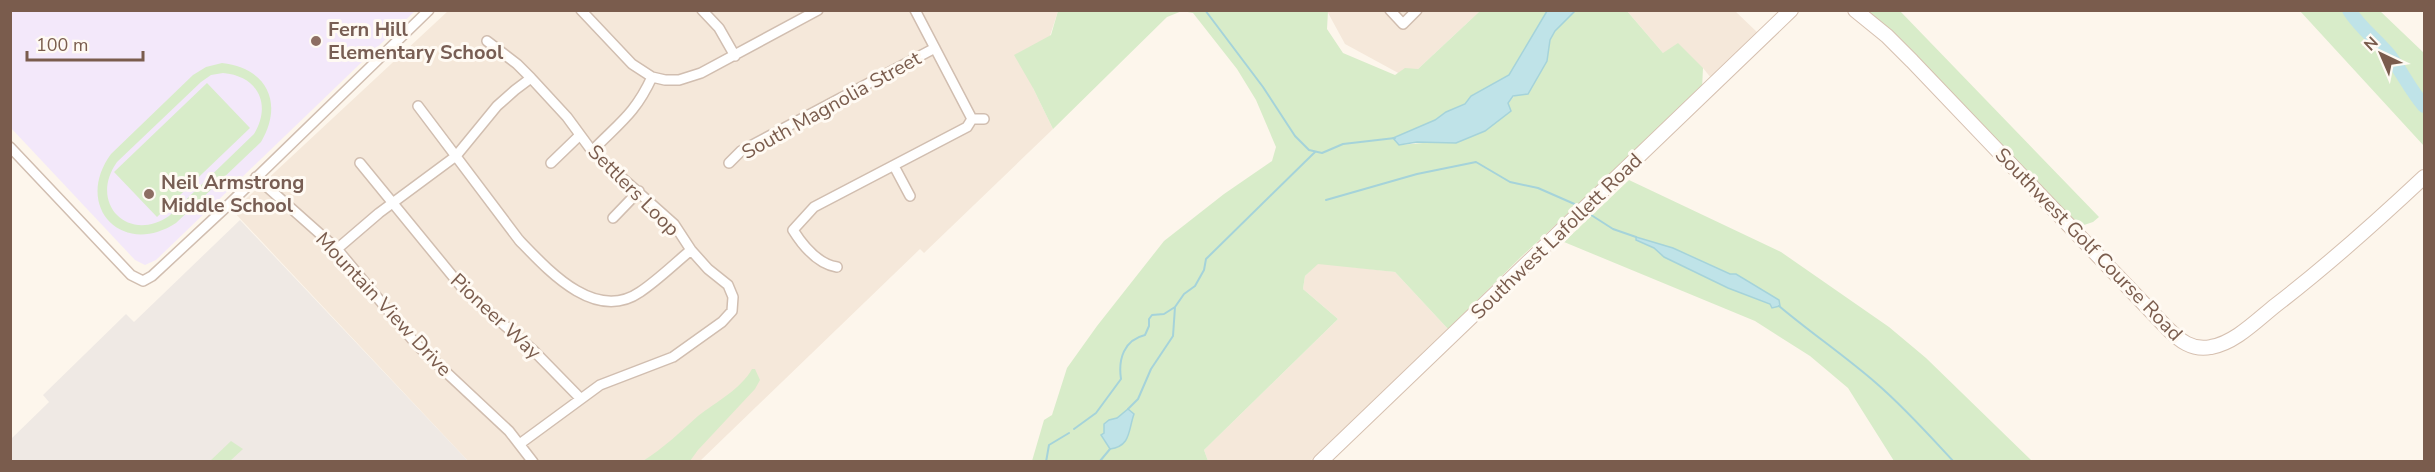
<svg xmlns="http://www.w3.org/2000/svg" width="2435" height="472" font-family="'Nunito Sans',sans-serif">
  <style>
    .residential { fill: #f5e8da }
    .industrial { fill: #efe9e4 }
    .education { fill: #f3e8fa }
    .green { fill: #d8ecc9; fill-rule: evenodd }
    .water { fill: #bfe3e8; stroke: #a5d3da; stroke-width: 1.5 }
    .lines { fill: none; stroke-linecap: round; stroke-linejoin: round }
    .stream { stroke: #a5d3da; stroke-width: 2 }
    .river { stroke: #bfe3e8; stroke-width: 14 }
    .street-casing { stroke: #d1beb0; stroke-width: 12 }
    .secondary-casing { stroke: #d6c0b0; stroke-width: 16 }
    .street { stroke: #fff; stroke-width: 9 }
    .secondary { stroke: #fff; stroke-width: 14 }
    .education-dot { fill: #8d6e63; stroke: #fffaf3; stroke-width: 2 }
    .labels { text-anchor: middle; stroke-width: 6; stroke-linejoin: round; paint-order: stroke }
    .education-label { font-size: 20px; font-weight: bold; fill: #785e54; stroke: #fffaf3; text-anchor: start }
    .street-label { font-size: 20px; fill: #7a5c4d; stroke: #fffaf3 }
  </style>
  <rect width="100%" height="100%" fill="#fdf6ec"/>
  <path class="residential" d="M448,11H1058L1033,88L1053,129L924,253L920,249L700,461H468L233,211Z
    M1327,11H1480L1418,69L1402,75L1345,44Z
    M1627,11H1735L1758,33L1711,78L1703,68L1663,53Z
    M1318,263L1395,272L1448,329L1310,461H1208L1204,450L1338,319L1303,289L1305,276Z"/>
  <path class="industrial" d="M240,220L468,461L11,462V439L49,402L43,395L126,314L134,322Z"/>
  <path class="education" d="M11,11H415L156,260L145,265L135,260L11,128Z"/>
  <path class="green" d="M1058,11H1328L1327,29L1343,53L1395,75L1405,68L1418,69L1480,11H1547L1509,75L1471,96L1465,104L1446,112L1435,120L1393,138L1399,145L1435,142L1485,131L1511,111L1508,103L1547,61L1550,40L1555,31L1575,11H1627L1663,53L1678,43L1703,68L1702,89L1521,257L1448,329L1395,272L1318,264L1305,276L1303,289L1338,319L1204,450L1208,461H1032L1044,420L1052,415L1067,368L1097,326L1164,241L1224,194L1272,161L1276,147L1256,100L1237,69L1193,13L1182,11L1167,17L1053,129L1033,88L1014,55L1051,35Z
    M1867,11H1900L2099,217L2093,222L2078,227Z
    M2300,11H2380L2424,53V146Z
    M222,63C267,68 284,103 261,142L176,223C122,258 73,206 111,154L193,75L206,67ZM223,73C258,76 272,104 254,134L169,216C128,244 88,203 117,162L201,82L211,75Z
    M207,83L250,128L157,217L114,172Z
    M1629,180L1781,252L1889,327L1926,358L2032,461H1894L1848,388L1810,356L1755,321L1564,242Z
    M752,369H755L760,380L755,389L698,450L690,461H643C665,447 679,433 698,416C716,402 741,389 752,369Z
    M231,441L243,449L230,461H210Z"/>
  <path class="water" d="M1547,11H1575L1555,31L1550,40L1547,61L1528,94L1513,96L1508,103L1511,111L1485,131L1456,143L1417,142L1399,145L1393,138L1435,120L1446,112L1465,104L1471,96L1509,75Z
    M1636,237L1673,248L1730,274H1736L1779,300L1780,306L1772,308L1770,304L1728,288L1664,257L1654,248L1636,240Z
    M1128,409L1134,414C1128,431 1131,446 1110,449L1101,435L1104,433V424L1109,420L1117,418Z"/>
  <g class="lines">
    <path class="stream" d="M1205,10L1263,87L1295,136L1309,150L1322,153L1343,144L1395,138
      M1326,200L1417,174L1476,162L1510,182L1538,188L1579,206
      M1588,213L1613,229L1636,237
      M1779,306C1811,333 1845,356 1876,383C1904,407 1929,435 1954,462
      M1128,409L1138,399L1151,369L1173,336L1175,307L1184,294L1195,286L1204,270L1206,259L1315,152
      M1074,429L1096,413L1121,379C1118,359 1124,340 1145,335L1149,326V319L1152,315L1164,314L1175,307
      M1100,461L1110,449
      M1046,462L1049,445L1069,433"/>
    <path class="river" d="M2349,10C2360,28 2377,40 2390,56C2402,72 2411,91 2424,106"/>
    <g class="street-casing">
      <path id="street" d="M581,10L632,64L652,77L665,80H679L701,73L818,10
        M702,10L719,28L735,56
        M915,10L972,119
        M1390,10L1403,24L1417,10
        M487,41L517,64L531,78
        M418,106L519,240C548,270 595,323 640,292C658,280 674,264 691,250
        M10,147L131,275L143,281L152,276L223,210L429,10
        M592,151C619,123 635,114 652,77
        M360,163L464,290L533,350L580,398
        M551,163L580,135
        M729,163L741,151L935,48
        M894,166L910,196
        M256,177L337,249L416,344L509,431L533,462
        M613,218L639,191
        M337,249L379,213L456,156L497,106L515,90L531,78L567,117L592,151L674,224L691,250L708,269L728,285L733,297L732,311L722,322L673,357L600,385L521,443
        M837,267C818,264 803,246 793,230L814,207L967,127L972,119H984"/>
    </g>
    <g class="secondary-casing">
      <path id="secondary" d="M1855,10L1887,36L1912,61L2167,328C2179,340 2192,351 2211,347C2235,343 2257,320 2276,305C2328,265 2376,222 2424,177
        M1320,462L1791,10"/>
    </g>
    <use href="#street" class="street"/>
    <use href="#secondary" class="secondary"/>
  </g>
  <g class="education-dot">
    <circle cx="316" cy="41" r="6"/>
    <circle cx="149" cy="194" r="6"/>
  </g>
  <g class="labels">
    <g class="education-label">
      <text x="328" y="36">Fern Hill<tspan x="328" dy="23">Elementary School</tspan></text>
      <text x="161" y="189">Neil Armstrong<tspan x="161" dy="23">Middle School</tspan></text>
    </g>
    <g class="street-label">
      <text transform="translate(831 105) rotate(-29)" y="7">South Magnolia Street</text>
      <text transform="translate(634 190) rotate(45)" y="7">Settlers Loop</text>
      <text transform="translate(1556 236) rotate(-44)" y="7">Southwest Lafollett Road</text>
      <text transform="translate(2089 244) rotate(46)" y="7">Southwest Golf Course Road</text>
      <text transform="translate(384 304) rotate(47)" y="7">Mountain View Drive</text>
      <text transform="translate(496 316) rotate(43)" y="7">Pioneer Way</text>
    </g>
  </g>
  <rect width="2435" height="472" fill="none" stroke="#7a5c4d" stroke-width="24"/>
  <g transform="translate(2381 54) rotate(316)" stroke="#fffaf3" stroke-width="4.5" paint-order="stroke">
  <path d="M0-4.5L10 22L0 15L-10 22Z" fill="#7a5c4d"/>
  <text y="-9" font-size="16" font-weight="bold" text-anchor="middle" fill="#7a5c4d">N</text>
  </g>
  <path d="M27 51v9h116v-9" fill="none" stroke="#7a5c4d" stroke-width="3"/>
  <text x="36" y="51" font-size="18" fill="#7a5c4d" stroke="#fffaf3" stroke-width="4.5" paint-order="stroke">100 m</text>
</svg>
